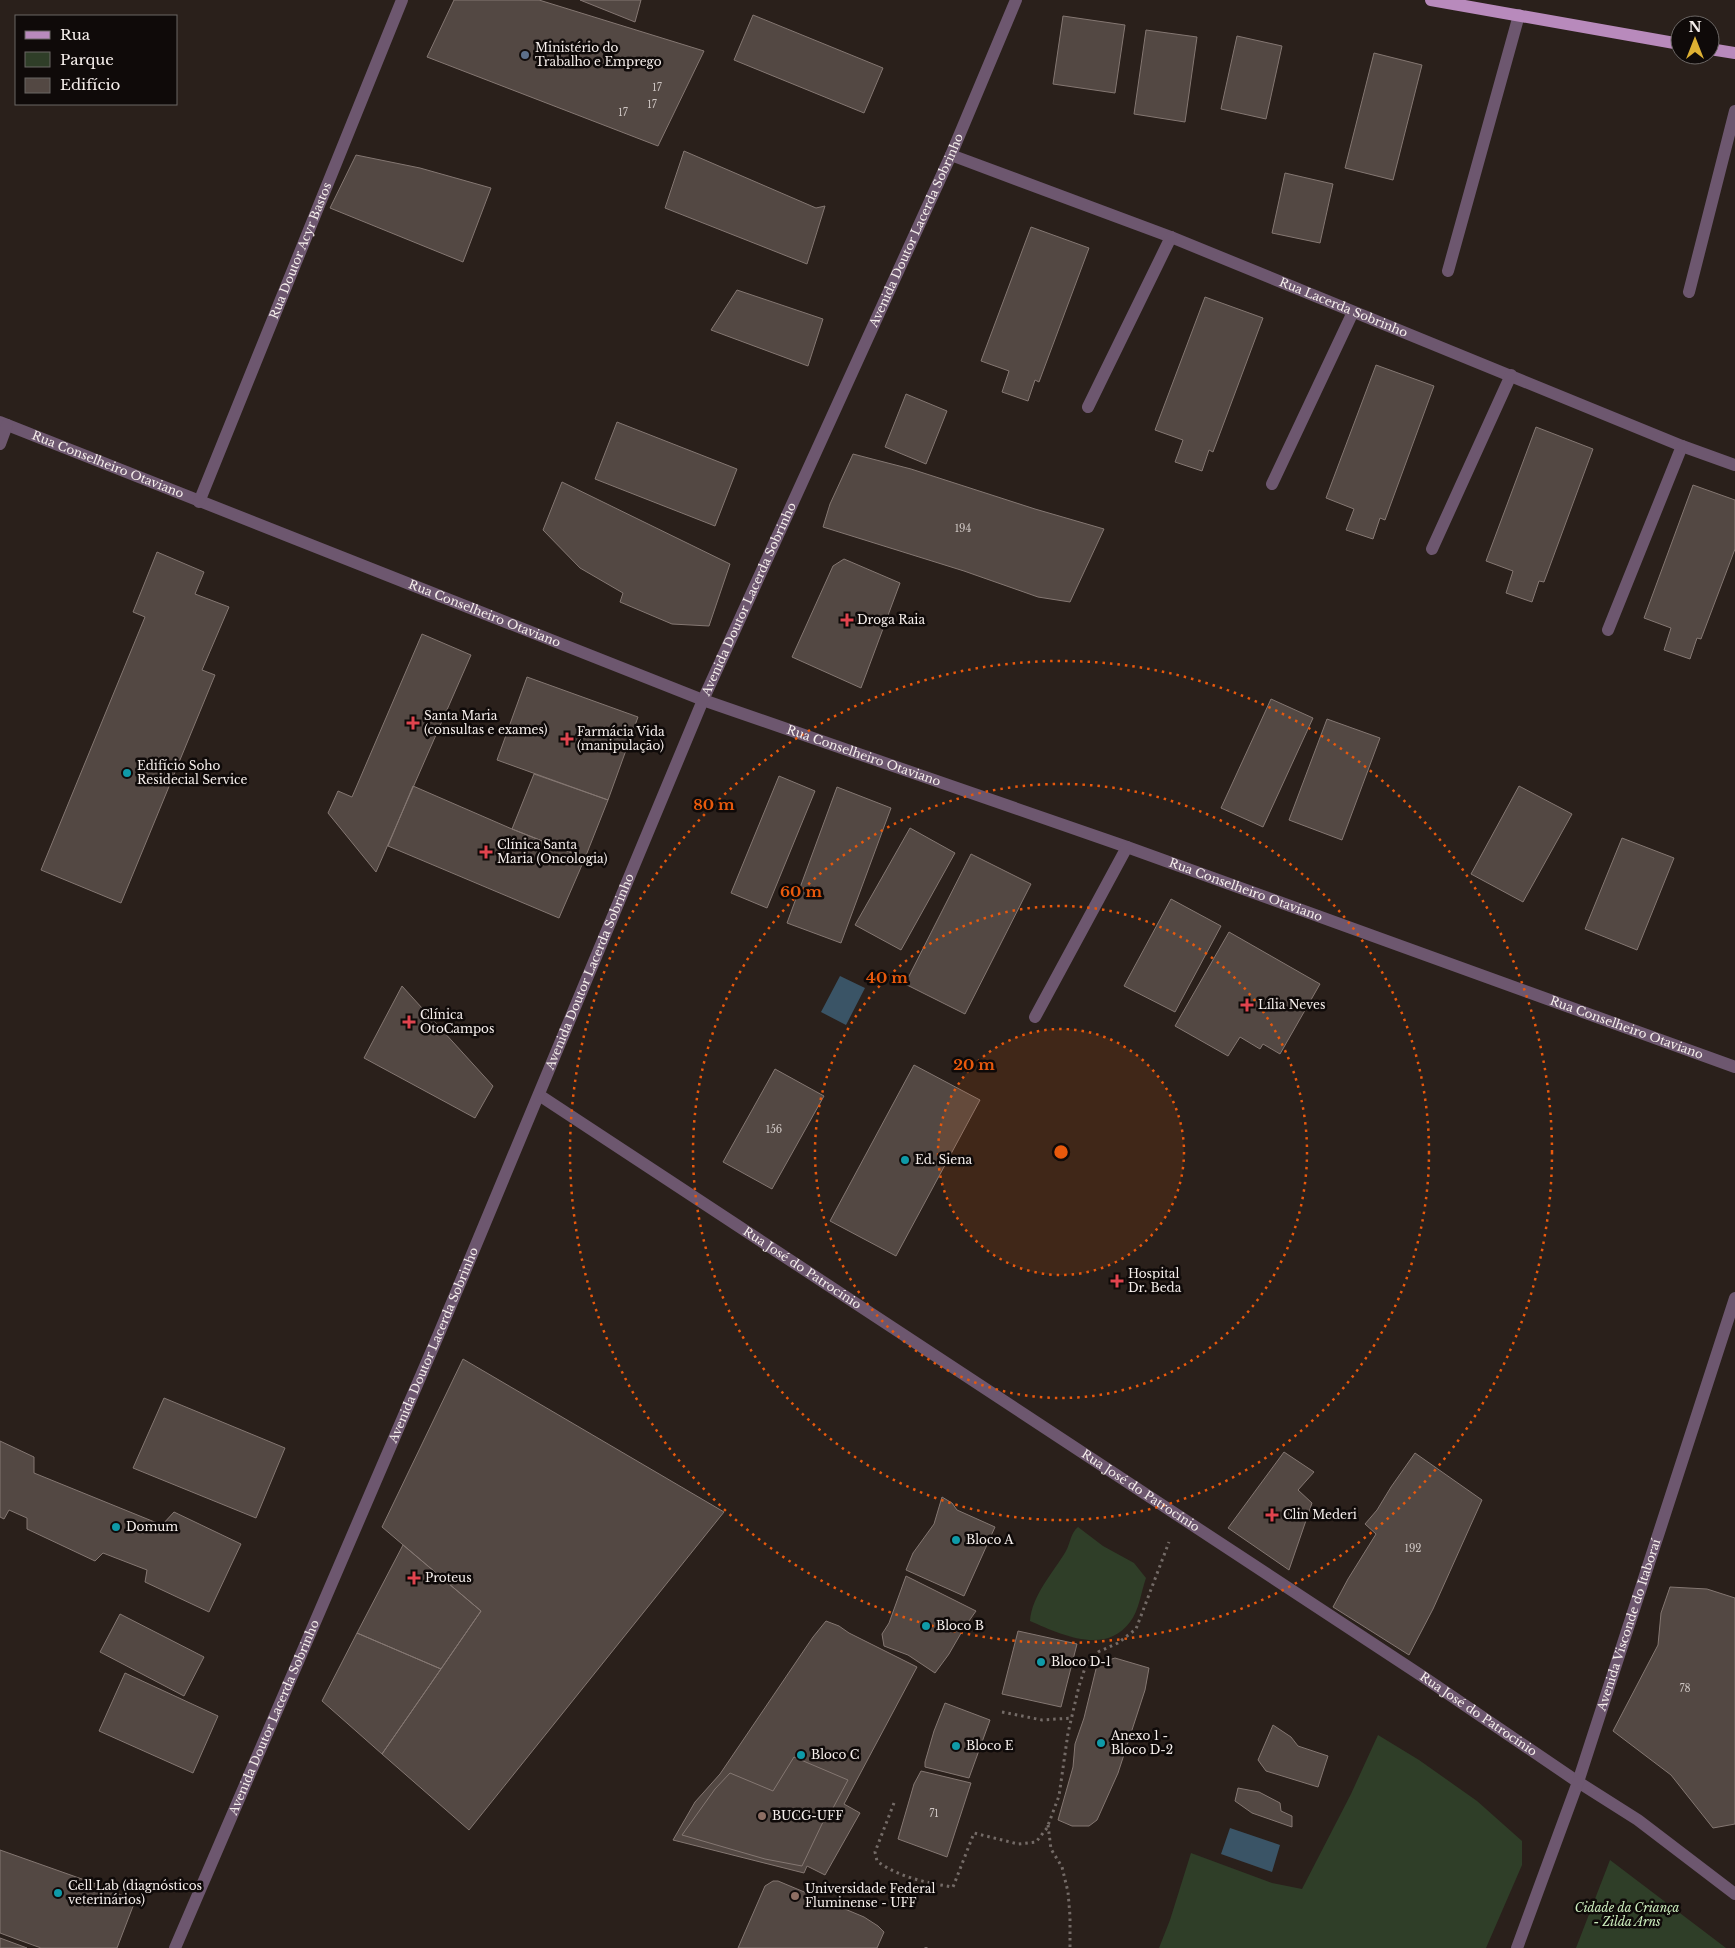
<svg xmlns="http://www.w3.org/2000/svg" width="1735" height="1948" font-family="'Libre Baskerville',serif">
  <style>
    .green { fill: #2f3e28 }
    .water { fill: #3a5466 }
    .building { fill: #534843; stroke: #847772 }
    .lines { fill: none; stroke-linecap: round; stroke-linejoin: round }
    .path { stroke: #746b67; stroke-width: 3; stroke-dasharray: 2.5 4; stroke-linecap: butt }
    .minor { stroke: #6d576f; stroke-width: 12 }
    .major { stroke: #b88abc; stroke-width: 12 }
    .ring { fill: none; stroke: #e8590c; stroke-width: 2.5; stroke-dasharray: 2.5 5 }
    .service-dot { fill: #5c6f8a; stroke: #0f0a09; stroke-width: 2 }
    .health-dot { fill: #e0444e; stroke: #0f0a09; stroke-width: 2 }
    .culture-dot { fill: #0f9aa8; stroke: #0f0a09; stroke-width: 2 }
    .education-dot { fill: #8d6e63; stroke: #0f0a09; stroke-width: 2 }
    .labels { text-anchor: middle; stroke-width: 5; stroke-linejoin: round; paint-order: stroke }
    .number-label { font-size: 10px; fill: #cdc5c2 }
    .poi-label { font-size: 12px; fill: #f6efec; stroke: #0f0a09; text-anchor: start }
    .street-label { font-size: 12px; fill: #f6efec; stroke: #0f0a09 }
    .park-label { font-size: 12px; font-style: italic; fill: #cceebe; stroke: #0f0a09 }
    .centre { fill: #e8590c; stroke: #0f0a09; stroke-width: 2.5 }
    .ring-label { font-size: 15px; text-anchor: middle; font-weight: bold; fill: #e8590c; stroke: #0f0a09; stroke-width: 5; stroke-linejoin: round; paint-order: stroke }
  </style>
  <rect width="100%" height="100%" fill="#2a201b"/>
  <path class="green" d="M1078,1527L1103,1546L1134,1563L1146,1578C1141,1592 1139,1611 1130,1622C1105,1656 1060,1634 1030,1621C1032,1595 1053,1573 1066,1551C1070,1544 1071,1532 1078,1527Z
    M1378,1735L1419,1760L1477,1801L1522,1841V1865L1486,1948H1159L1170,1920L1191,1853L1272,1883L1302,1889L1351,1794Z
    M1610,1860L1726,1948H1576Z"/>
  <path class="water" d="M840,976L865,988L846,1025L821,1012Z
    M1230,1828L1280,1845L1272,1872L1221,1854Z"/>
  <path class="building" d="M454,0H539L704,51L658,146L427,57Z
    M580,0H641L635,22Z
    M753,15L883,68L864,113L734,60Z
    M1063,16L1125,25L1115,93L1053,84Z
    M1146,30L1197,37L1185,122L1134,114Z
    M1237,36L1282,46L1266,119L1221,109Z
    M1374,53L1422,65L1393,180L1345,168Z
    M684,151L816,208L825,206L807,264L665,208Z
    M356,155L420,168L491,188L463,262L330,208Z
    M1285,173L1333,184L1320,243L1272,233Z
    M1031,227L1089,248L1039,382L1035,380L1028,401L1002,392L1009,371L981,361Z
    M737,290L823,319L808,366L711,330Z
    M1205,297L1263,318L1213,452L1209,450L1202,471L1175,462L1183,440L1155,430Z
    M1376,365L1434,386L1385,520L1380,518L1373,539L1346,530L1354,509L1326,498Z
    M906,394L947,411L926,464L885,447Z
    M617,422L737,469L715,526L595,479Z
    M1536,427L1593,449L1544,582L1539,581L1532,602L1506,593L1513,571L1486,561Z
    M853,454L911,469L1035,509L1104,529L1070,602L1038,597L964,571L823,527L830,504Z
    M562,482L730,564L709,626L672,624L620,602L623,593L580,568L543,530Z
    M1693,485L1735,500V549L1701,639L1697,638L1690,659L1664,650L1671,628L1644,618Z
    M157,552L204,572L195,594L229,607L202,670L215,675L121,903L41,870L145,617L133,612Z
    M844,559L900,583L861,688L792,657L833,566Z
    M422,634L471,655L376,872L328,813L338,791L352,797Z
    M527,677L638,717L608,800L497,760Z
    M1271,699L1313,718L1263,827L1221,808Z
    M1327,719L1380,738L1342,840L1289,820Z
    M534,774L608,800L585,858L512,829Z
    M779,776L815,791L767,908L731,893Z
    M413,786L512,829L585,858L559,918L388,846Z
    M1519,786L1572,814L1523,902L1471,874Z
    M837,787L891,808L841,943L787,923Z
    M910,828L955,853L901,950L855,925Z
    M1622,838L1674,858L1637,950L1585,929Z
    M971,854L1031,884L965,1014L905,984Z
    M1171,899L1221,926L1175,1012L1124,986Z
    M1229,932L1320,984L1280,1054L1263,1044L1260,1049L1240,1037L1228,1056L1175,1026Z
    M402,986L493,1086L475,1118L364,1058Z
    M914,1065L980,1100L896,1256L830,1221Z
    M775,1069L824,1096L772,1189L723,1162Z
    M463,1359L724,1512L469,1830L382,1754L481,1611L382,1527Z
    M164,1398L285,1448L256,1518L133,1468Z
    M0,1441L34,1457V1473L162,1525L174,1512L241,1544L209,1612L145,1582L147,1570L103,1553L95,1561L27,1529V1518L9,1510L4,1519L0,1517Z
    M1284,1452L1314,1472L1298,1490L1312,1503L1289,1570L1228,1528Z
    M1415,1453L1482,1500L1433,1609L1409,1655L1333,1607L1348,1579L1376,1534L1365,1524L1377,1510L1391,1487Z
    M942,1497L952,1503L957,1510L995,1527L964,1596L906,1570L913,1553L934,1524Z
    M403,1545L481,1611L441,1669L357,1633Z
    M906,1576L976,1611L964,1628L949,1654L935,1673L908,1655L884,1646L882,1634L889,1623Z
    M1670,1587L1707,1589L1735,1598V1824L1713,1828L1671,1775L1613,1731L1658,1645L1661,1613Z
    M120,1614L204,1657L184,1696L100,1652Z
    M826,1621L839,1626L849,1633L917,1667L844,1804L860,1813L825,1875L807,1866L804,1873L673,1840L695,1802L720,1774L813,1637Z
    M1018,1631L1077,1644L1061,1707L1002,1694Z
    M357,1633L441,1669L382,1754L322,1701Z
    M1115,1658L1149,1668L1145,1690L1118,1773L1097,1820L1089,1826H1072L1058,1820L1073,1767L1075,1744L1084,1718L1096,1669L1099,1663Z
    M125,1673L218,1716L193,1773L99,1731Z
    M945,1703L990,1720L969,1778L925,1767V1762L934,1731Z
    M1273,1725L1291,1737L1298,1746L1328,1756L1318,1787L1266,1771L1258,1760Z
    M794,1757L848,1780L833,1808L822,1824L802,1866L765,1859L682,1835L715,1789L730,1773L773,1791Z
    M921,1771L971,1783L947,1857L898,1839L914,1784Z
    M1238,1788L1259,1792L1280,1803L1281,1811L1292,1816V1827L1252,1813L1235,1801Z
    M0,1850L96,1884L135,1901L117,1948H41L0,1933Z
    M773,1881H778L864,1917L878,1926L884,1932L877,1948H738L765,1886Z
    M0,1938L27,1948H0Z"/>
  <g class="lines">
    <path class="path" d="M1002,1712L1042,1720L1072,1718
      M894,1803L875,1852L877,1861C898,1877 927,1883 953,1887L974,1833L1018,1844L1036,1842L1047,1828L1059,1796L1068,1733L1079,1686L1086,1665L1098,1652L1118,1643L1136,1629L1169,1542
      M1048,1825L1051,1849L1062,1867L1068,1892L1070,1916V1948
      M926,1947V1948"/>
    <g class="minor">
      <path id="s1" d="M951,155L1171,237L1682,446L1735,465"/>
      <path d="M1448,271L1519,15"/>
      <path d="M1689,292L1735,111"/>
      <path d="M1088,407L1171,237"/>
      <path id="s2" d="M0,422L703,700L1127,847L1735,1067"/>
      <path d="M0,444L7,425"/>
      <path d="M1272,484L1353,312"/>
      <path id="s3" d="M199,502L402,0"/>
      <path d="M1432,549L1511,375"/>
      <path d="M1608,630L1682,446"/>
      <path d="M1035,1017L1127,847"/>
      <path id="s4" d="M539,1095L1422,1676L1578,1782L1638,1820L1735,1894"/>
      <path id="s5" d="M175,1948L438,1336L703,700L951,155L1016,0"/>
      <path id="s6" d="M1517,1948L1578,1782L1735,1298"/>
    </g>
    <path class="major" d="M1431,0L1680,44
      M1710,49L1735,53"/>
  </g>
  <circle cx="1061" cy="1152" r="123" fill="#e8590c" fill-opacity=".12"/>
  <g class="ring">
    <circle cx="1061" cy="1152" r="123"/>
    <circle cx="1061" cy="1152" r="246"/>
    <circle cx="1061" cy="1152" r="368"/>
    <circle cx="1061" cy="1152" r="491"/>
  </g>
  <circle class="service-dot" cx="525" cy="55" r="5"/>
  <g class="health-dot">
    <path d="M844.5 612.5h5v5h5v5h-5v5h-5v-5h-5v-5h5z"/>
    <path d="M410.5 715.5h5v5h5v5h-5v5h-5v-5h-5v-5h5z"/>
    <path d="M564.5 731.5h5v5h5v5h-5v5h-5v-5h-5v-5h5z"/>
    <path d="M483.5 844.5h5v5h5v5h-5v5h-5v-5h-5v-5h5z"/>
    <path d="M1244.5 997.5h5v5h5v5h-5v5h-5v-5h-5v-5h5z"/>
    <path d="M406.5 1014.5h5v5h5v5h-5v5h-5v-5h-5v-5h5z"/>
    <path d="M1114.5 1273.5h5v5h5v5h-5v5h-5v-5h-5v-5h5z"/>
    <path d="M1269.5 1507.5h5v5h5v5h-5v5h-5v-5h-5v-5h5z"/>
    <path d="M411.5 1570.5h5v5h5v5h-5v5h-5v-5h-5v-5h5z"/>
  </g>
  <g class="culture-dot">
    <circle cx="127" cy="773" r="5"/>
    <circle cx="905" cy="1160" r="5"/>
    <circle cx="116" cy="1527" r="5"/>
    <circle cx="956" cy="1540" r="5"/>
    <circle cx="926" cy="1626" r="5"/>
    <circle cx="1041" cy="1662" r="5"/>
    <circle cx="1101" cy="1743" r="5"/>
    <circle cx="956" cy="1746" r="5"/>
    <circle cx="801" cy="1755" r="5"/>
    <circle cx="58" cy="1893" r="5"/>
  </g>
  <g class="education-dot">
    <circle cx="762" cy="1816" r="5"/>
    <circle cx="795" cy="1896" r="5"/>
  </g>
  <g class="labels">
    <g class="number-label">
      <text x="657" y="91">17</text>
      <text x="652" y="108">17</text>
      <text x="623" y="116">17</text>
      <text x="963" y="532">194</text>
      <text x="774" y="1133">156</text>
      <text x="1413" y="1552">192</text>
      <text x="1685" y="1692">78</text>
      <text x="934" y="1817">71</text>
    </g>
    <g class="poi-label">
      <text x="535" y="52">Ministério do<tspan x="535" dy="14">Trabalho e Emprego</tspan></text>
      <text x="857" y="624">Droga Raia</text>
      <text x="424" y="720">Santa Maria<tspan x="424" dy="14">(consultas e exames)</tspan></text>
      <text x="577" y="736">Farmácia Vida<tspan x="577" dy="14">(manipulação)</tspan></text>
      <text x="137" y="770">Edifício Soho<tspan x="137" dy="14">Residecial Service</tspan></text>
      <text x="497" y="849">Clínica Santa<tspan x="497" dy="14">Maria (Oncologia)</tspan></text>
      <text x="1258" y="1009">Lília Neves</text>
      <text x="420" y="1019">Clínica<tspan x="420" dy="14">OtoCampos</tspan></text>
      <text x="915" y="1164">Ed. Siena</text>
      <text x="1128" y="1278">Hospital<tspan x="1128" dy="14">Dr. Beda</tspan></text>
      <text x="1283" y="1519">Clin Mederi</text>
      <text x="126" y="1531">Domum</text>
      <text x="966" y="1544">Bloco A</text>
      <text x="425" y="1582">Proteus</text>
      <text x="936" y="1630">Bloco B</text>
      <text x="1051" y="1666">Bloco D-1</text>
      <text x="1111" y="1740">Anexo 1 -<tspan x="1111" dy="14">Bloco D-2</tspan></text>
      <text x="966" y="1750">Bloco E</text>
      <text x="811" y="1759">Bloco C</text>
      <text x="772" y="1820">BUCG-UFF</text>
      <text x="68" y="1890">Cell Lab (diagnósticos<tspan x="68" dy="14">veterinários)</tspan></text>
      <text x="805" y="1893">Universidade Federal<tspan x="805" dy="14">Fluminense - UFF</tspan></text>
    </g>
    <g class="street-label">
      <text dy="4" stroke="none"><textPath href="#s5" startOffset="1871">Avenida Doutor Lacerda Sobrinho</textPath></text>
      <text dy="4" stroke="none"><textPath href="#s3" startOffset="271">Rua Doutor Acyr Bastos</textPath></text>
      <text dy="4" stroke="none"><textPath href="#s1" startOffset="421">Rua Lacerda Sobrinho</textPath></text>
      <text dy="4" stroke="none"><textPath href="#s2" startOffset="116">Rua Conselheiro Otaviano</textPath></text>
      <text dy="4" stroke="none"><textPath href="#s5" startOffset="1466">Avenida Doutor Lacerda Sobrinho</textPath></text>
      <text dy="4" stroke="none"><textPath href="#s2" startOffset="521">Rua Conselheiro Otaviano</textPath></text>
      <text dy="4" stroke="none"><textPath href="#s2" startOffset="926">Rua Conselheiro Otaviano</textPath></text>
      <text dy="4" stroke="none"><textPath href="#s2" startOffset="1331">Rua Conselheiro Otaviano</textPath></text>
      <text dy="4" stroke="none"><textPath href="#s5" startOffset="1061">Avenida Doutor Lacerda Sobrinho</textPath></text>
      <text dy="4" stroke="none"><textPath href="#s2" startOffset="1736">Rua Conselheiro Otaviano</textPath></text>
      <text dy="4" stroke="none"><textPath href="#s4" startOffset="315">Rua José do Patrocínio</textPath></text>
      <text dy="4" stroke="none"><textPath href="#s5" startOffset="656">Avenida Doutor Lacerda Sobrinho</textPath></text>
      <text dy="4" stroke="none"><textPath href="#s4" startOffset="720">Rua José do Patrocínio</textPath></text>
      <text dy="4" stroke="none"><textPath href="#s6" startOffset="342">Avenida Visconde do Itaboraí</textPath></text>
      <text dy="4" stroke="none"><textPath href="#s4" startOffset="1125">Rua José do Patrocínio</textPath></text>
      <text dy="4" stroke="none"><textPath href="#s5" startOffset="251">Avenida Doutor Lacerda Sobrinho</textPath></text>
    </g>
    <g class="park-label">
      <text x="1627" y="1912">Cidade da Criança<tspan x="1627" dy="14">- Zilda Arns</tspan></text>
    </g>
  </g>
  <circle cx="1061" cy="1152" r="8" class="centre"/>
  <g class="ring-label">
    <text x="714" y="810">80 m</text>
    <text x="801" y="897">60 m</text>
    <text x="887" y="983">40 m</text>
    <text x="974" y="1070">20 m</text>
  </g>
  <rect x="15" y="15" width="162" height="90" fill="#0f0a09" stroke="#6b6664"/>
  <rect x="25" y="31" width="25" height="8" fill="#b88abc" stroke="#6b6664"/>
  <text x="60" y="40" font-size="15" fill="#f6efec">Rua</text>
  <rect x="25" y="52" width="25" height="15" fill="#2f3e28" stroke="#6b6664"/>
  <text x="60" y="65" font-size="15" fill="#f6efec">Parque</text>
  <rect x="25" y="78" width="25" height="15" fill="#534843" stroke="#6b6664"/>
  <text x="60" y="90" font-size="15" fill="#f6efec">Edifício</text>
  <g transform="translate(1695 40)"><circle r="24" fill="#0f0a09" stroke="#6b6664"/>
  <path d="M0-4L9 19L0 12L-9 19Z" fill="#deb133"/>
  <text y="-8" font-size="14" font-weight="bold" text-anchor="middle" fill="#f6efec">N</text>
  </g>
</svg>
